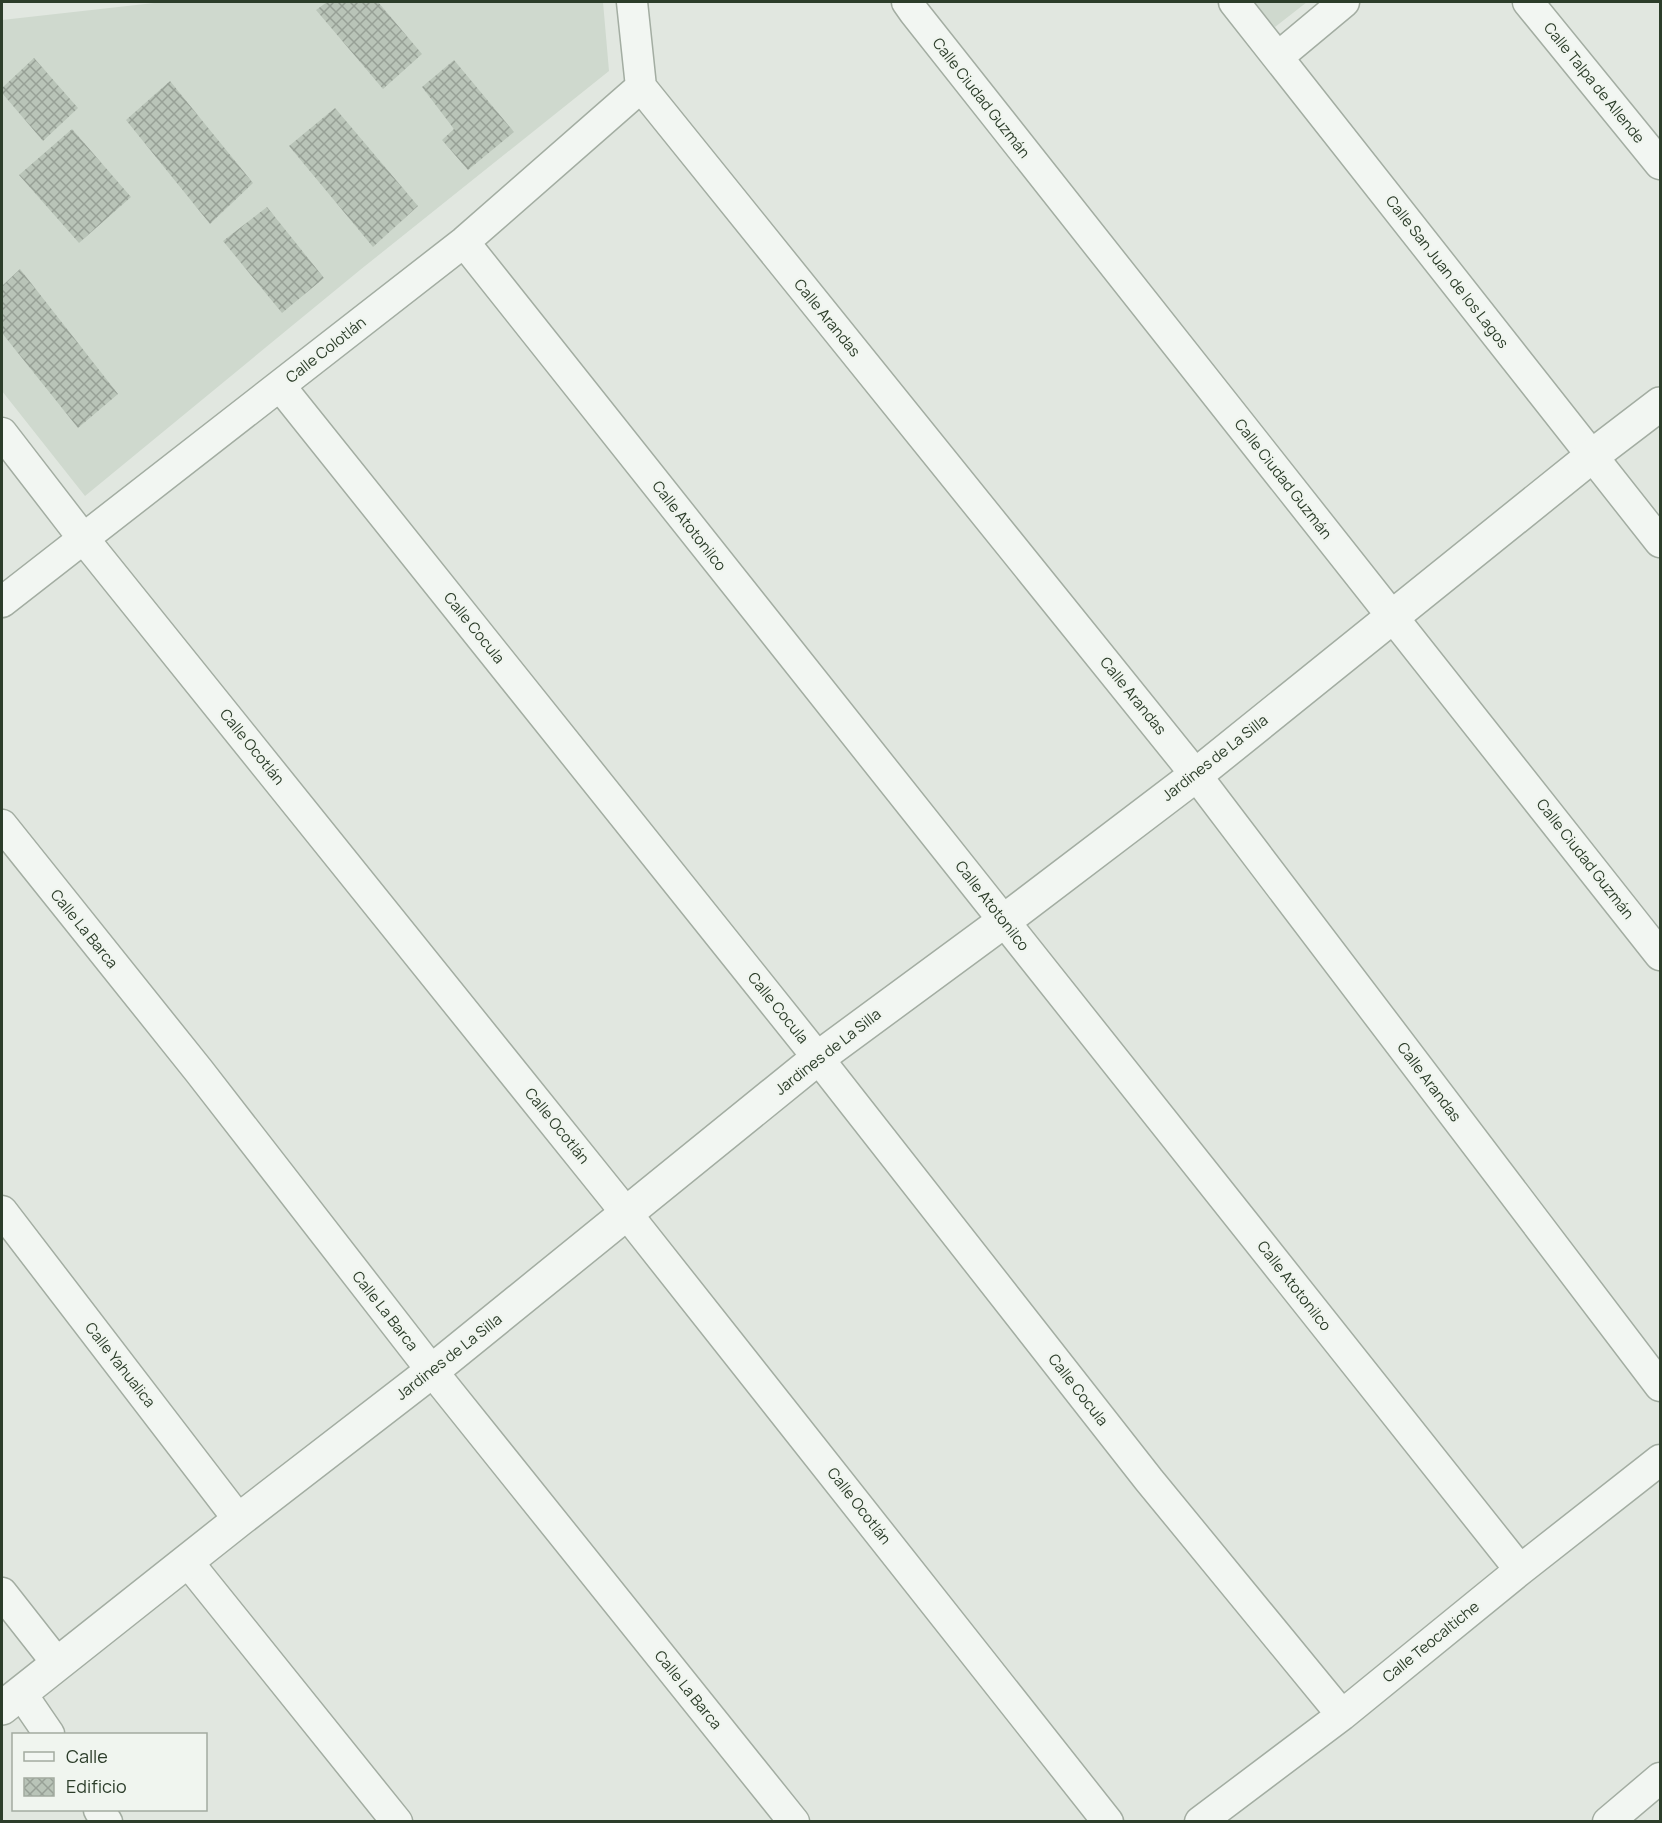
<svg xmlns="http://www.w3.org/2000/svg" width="1662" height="1823" font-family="Manrope,sans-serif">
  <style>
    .built { fill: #cfd9ce }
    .building { fill: url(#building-cross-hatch) }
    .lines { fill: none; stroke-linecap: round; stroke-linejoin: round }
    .minor-casing { stroke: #a3ada2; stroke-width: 33 }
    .tertiary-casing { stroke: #a3ada2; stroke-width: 36 }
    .minor { stroke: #f2f6f2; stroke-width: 30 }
    .tertiary { stroke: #f2f6f2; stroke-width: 33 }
    .labels { text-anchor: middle; stroke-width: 4.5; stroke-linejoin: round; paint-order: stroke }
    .street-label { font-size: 15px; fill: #2c3d2a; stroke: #f0f5ef }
  </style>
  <defs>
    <pattern id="building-cross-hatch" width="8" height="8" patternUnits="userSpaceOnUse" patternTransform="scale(1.5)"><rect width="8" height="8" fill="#b9c4b8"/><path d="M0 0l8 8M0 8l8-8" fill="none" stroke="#97a096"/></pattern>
  </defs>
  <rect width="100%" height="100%" fill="#e1e7e0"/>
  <path class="built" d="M163,2H603L609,71L360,270L85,496L2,391V20Z
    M1254,2H1307L1275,27Z"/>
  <path class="building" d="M327,2H378L422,54L383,89L316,10Z
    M34,58L78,108L43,141L2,93V88Z
    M454,60L514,132L468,170L442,140L454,129L422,87Z
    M170,81L253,183L210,224L126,120Z
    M335,108L418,206L373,247L289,146Z
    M72,129L131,197L79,243L19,175Z
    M267,207L324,278L282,313L223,241Z
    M20,269L118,394L78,428L2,333V286Z"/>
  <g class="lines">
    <g class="minor-casing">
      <path id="minor" d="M632,2L641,87L1196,775L1660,1386
        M907,2L914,12L1660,955
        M1234,2L1660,542
        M1528,2L1660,164
        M1278,57L1344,2
        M464,242L1520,1570
        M280,386L818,1058L1149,1480L1342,1715
        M2,433L83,538L627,1214L1108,1822
        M2,602L464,242L641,87
        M2,825L199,1071L432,1371L794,1822
        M2,1211L239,1520
        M187,1561L397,1822
        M2,1593L57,1663
        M21,1693L49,1734
        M99,1810L107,1822
        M1200,1822L1342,1715L1520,1570L1660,1460
        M1608,1822L1660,1778"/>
    </g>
    <g class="tertiary-casing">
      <path id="tertiary" d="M2,1708L239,1520L432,1371L818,1058L1004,921L1196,775L1592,456L1660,404"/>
    </g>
    <use href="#minor" class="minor"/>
    <use href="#tertiary" class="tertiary"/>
  </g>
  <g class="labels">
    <g class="street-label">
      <text transform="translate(1594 83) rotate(51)" y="5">Calle Talpa de Allende</text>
      <text transform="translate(981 98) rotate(52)" y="5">Calle Ciudad Guzmán</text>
      <text transform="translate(1447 272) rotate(52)" y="5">Calle San Juan de los Lagos</text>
      <text transform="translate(827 318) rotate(51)" y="5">Calle Arandas</text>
      <text transform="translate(326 350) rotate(-38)" y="5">Calle Colotlán</text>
      <text transform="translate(1283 479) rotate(52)" y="5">Calle Ciudad Guzmán</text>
      <text transform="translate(689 526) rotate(52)" y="5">Calle Atotonilco</text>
      <text transform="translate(474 628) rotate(51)" y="5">Calle Cocula</text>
      <text transform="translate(1133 696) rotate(51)" y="5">Calle Arandas</text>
      <text transform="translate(252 747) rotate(51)" y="5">Calle Ocotlán</text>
      <text transform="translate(1215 758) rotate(-38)" y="5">Jardines de La Silla</text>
      <text transform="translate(1585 859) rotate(52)" y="5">Calle Ciudad Guzmán</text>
      <text transform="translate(992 906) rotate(52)" y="5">Calle Atotonilco</text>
      <text transform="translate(84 929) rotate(51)" y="5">Calle La Barca</text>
      <text transform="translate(778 1008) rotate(51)" y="5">Calle Cocula</text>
      <text transform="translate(828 1052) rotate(-38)" y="5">Jardines de La Silla</text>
      <text transform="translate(1429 1082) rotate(53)" y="5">Calle Arandas</text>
      <text transform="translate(557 1126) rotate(51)" y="5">Calle Ocotlán</text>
      <text transform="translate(1294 1286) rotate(52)" y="5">Calle Atotonilco</text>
      <text transform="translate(385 1311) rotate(52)" y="5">Calle La Barca</text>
      <text transform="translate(449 1357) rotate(-38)" y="5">Jardines de La Silla</text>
      <text transform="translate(120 1365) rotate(52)" y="5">Calle Yahualica</text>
      <text transform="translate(1078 1390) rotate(52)" y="5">Calle Cocula</text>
      <text transform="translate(859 1506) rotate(52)" y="5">Calle Ocotlán</text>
      <text transform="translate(1431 1642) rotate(-39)" y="5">Calle Teocaltiche</text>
      <text transform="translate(688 1690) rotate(51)" y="5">Calle La Barca</text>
    </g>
  </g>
  <rect width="1662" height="1823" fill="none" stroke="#2c3d2a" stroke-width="6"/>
  <rect x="12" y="1733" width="195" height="78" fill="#f0f5ef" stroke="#a2aba0" stroke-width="1.5"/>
  <rect x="24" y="1752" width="30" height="9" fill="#f2f6f2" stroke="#a2aba0" stroke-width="1.5"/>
  <text x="66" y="1763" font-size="18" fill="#2c3d2a">Calle</text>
  <rect x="24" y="1778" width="30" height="18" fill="url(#building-cross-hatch)" stroke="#a2aba0" stroke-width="1.5"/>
  <text x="66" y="1793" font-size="18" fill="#2c3d2a">Edificio</text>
</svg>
